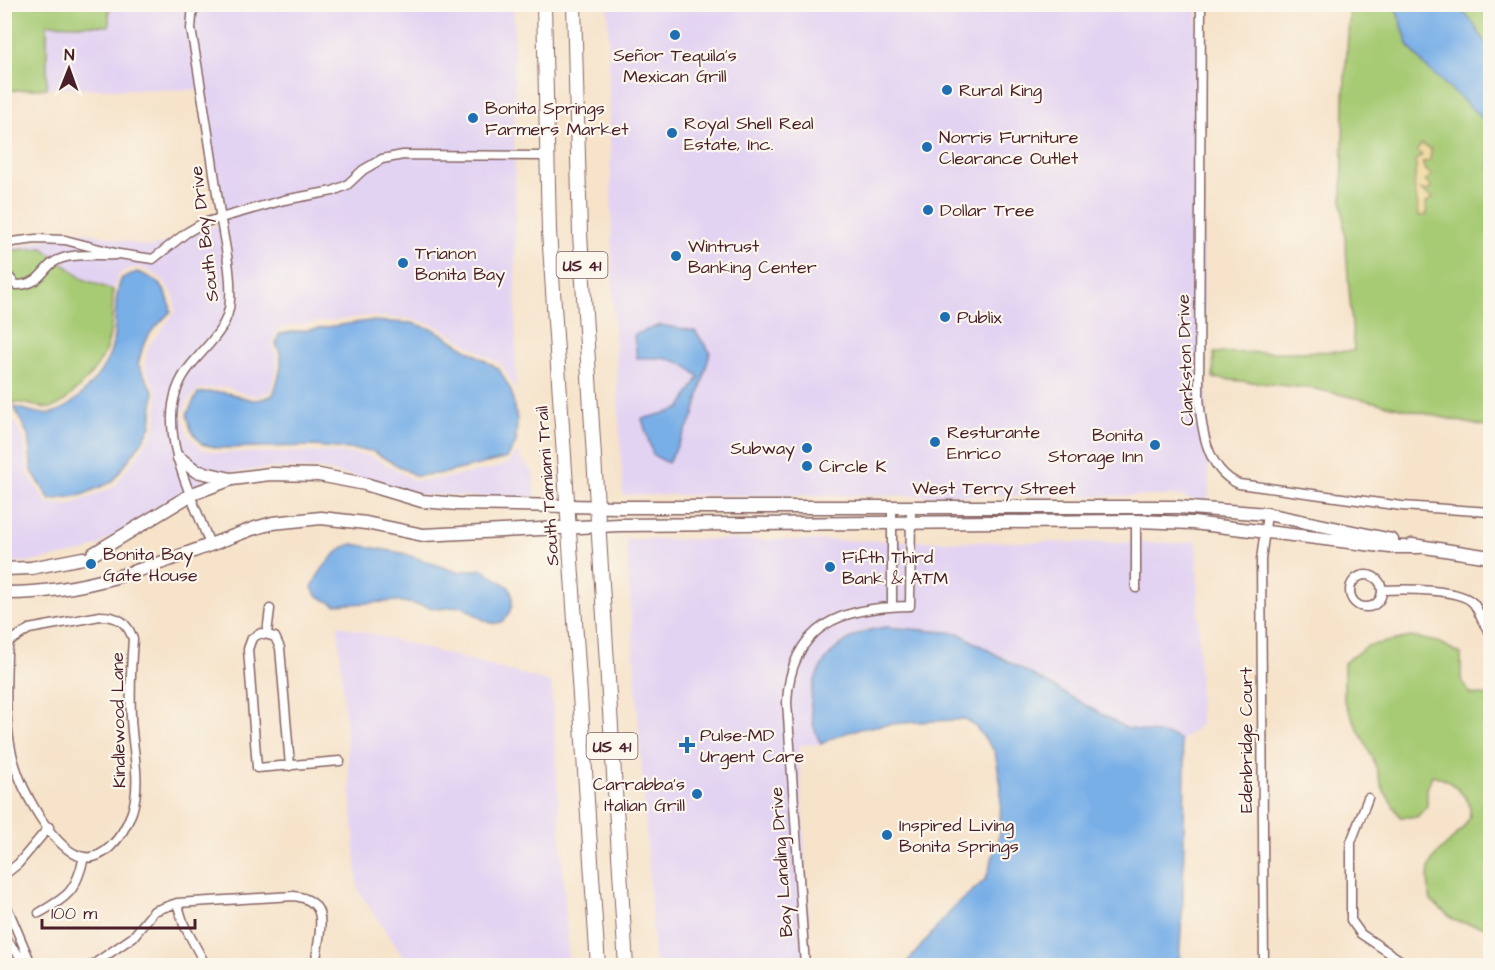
<svg xmlns="http://www.w3.org/2000/svg" width="1495" height="970" font-family="'Architects Daughter',sans-serif">
  <style>
    .built { fill: #e3d3f2 }
    .green { fill: #a7cb74; stroke: #787550; stroke-width: 1.5 }
    .sand { fill: #eeda9e; stroke: #9c7c64; stroke-width: 1.5 }
    .water { fill: #78afe7; stroke: #616789; stroke-width: 1.5 }
    .lines { fill: none; stroke-linecap: round; stroke-linejoin: round }
    .street-casing { stroke: #866463; stroke-width: 11 }
    .secondary-casing { stroke: #866463; stroke-width: 15 }
    .primary-casing { stroke: #866463; stroke-width: 16 }
    .street { stroke: #fff; stroke-width: 8 }
    .secondary { stroke: #fff; stroke-width: 12 }
    .primary { stroke: #fff; stroke-width: 14 }
    .poi-dot { fill: #1f6fb2; stroke: #fbf7ec; stroke-width: 2 }
    .labels { text-anchor: middle; stroke-width: 4.5; stroke-linejoin: round; paint-order: stroke }
    .shield { fill: #fbf7ec; stroke: #7f6065; stroke-width: 1.5 }
    .shield-label { font-size: 16px; font-weight: bold; fill: #4a1f2b }
    .poi-label { font-size: 18px; fill: #4a1f2b; stroke: #fbf7ec; text-anchor: start }
    .street-label { font-size: 18px; fill: #4a1f2b; stroke: #fbf7ec }
  </style>
  <rect width="100%" height="100%" fill="#fbf7ec"/>
  <filter id="ink" filterUnits="userSpaceOnUse"><feTurbulence type="fractalNoise" baseFrequency=".0167" numOctaves="2"/><feDisplacementMap in="SourceGraphic" scale="12" xChannelSelector="R" yChannelSelector="G"/><feConvolveMatrix kernelMatrix="1 2 1 2 8 2 1 2 1" color-interpolation-filters="sRGB"/></filter>
  <filter id="wash" filterUnits="userSpaceOnUse"><feTurbulence type="fractalNoise" baseFrequency=".008" numOctaves="4" result="noise"/><feDisplacementMap in="SourceGraphic" scale="24" xChannelSelector="R" yChannelSelector="G"/><feGaussianBlur stdDeviation="1.35" result="paint"/><feColorMatrix in="noise" values="0 0 0 0 0 0 0 0 0 0 0 0 0 0 0 0 0 1.4 0 .05"/><feComposite in="paint" operator="in"/></filter>
  <g filter="url(#wash)">
    <rect width="100%" height="100%" fill="#f6e3ca"/>
    <path class="built" d="M109,4L514,5L516,391L502,365L437,326L413,319L368,316L287,326L277,330L271,345L276,354L277,368L270,391L259,396L245,394L227,387L198,389L189,399L182,414L187,433L201,449L220,453L330,452L371,456L415,481L446,478L496,468L509,463L516,452L533,473L535,498L423,495L366,479L319,469L270,468L232,473L198,466L178,450L172,460L193,476L209,481L169,499L100,544L86,551L31,562H5L4,400L10,404L9,413L23,437L28,474L47,504L70,505L114,487L147,442L156,426L158,393L145,368L146,355L148,347L176,311L174,295L162,279L151,272L139,267L128,269L119,274L113,290L84,279L43,248L5,250L80,231L151,247L223,223L200,90L47,88V24L109,26Z
      M608,5H1197L1209,497L1203,502L1179,496L623,495L613,303Z
      M626,539L1185,543L1197,540L1200,724L1181,742L1173,736L1133,731L1097,713L1035,678L1009,660L965,637L942,630L870,628L841,642L820,666L811,713L821,744L799,745L811,965H655Z
      M338,625L551,682L569,965H409L358,890Z"/>
    <path class="green" d="M4,5H109V26L47,24V88L5,91Z
      M1350,5H1490V428L1316,389L1213,378L1214,353L1354,351L1342,200L1344,95Z
      M43,248L83,279L113,290C112,336 111,358 76,390C69,397 61,406 50,408C37,409 21,399 10,404L5,400L4,251Z
      M1411,637L1438,642L1461,654V679L1470,694L1490,696V928L1455,921L1431,901C1429,891 1427,879 1429,868C1436,843 1489,825 1463,795C1454,784 1446,779 1432,775L1427,789V806L1417,817H1400L1383,789L1373,759L1344,701V663L1367,646Z"/>
    <path class="sand" d="M1421,144L1431,149L1430,161L1422,162L1424,168L1432,176L1425,181L1432,188L1427,191L1420,190L1433,198L1426,203L1427,215L1419,216C1418,205 1417,201 1415,191C1412,181 1419,172 1415,161L1422,155L1417,151Z"/>
    <path class="water" d="M1395,5H1457L1471,20L1486,44H1490V125L1426,67L1409,47Z
      M137,272C158,279 168,289 171,311L151,332L143,346L138,364L154,393L151,425L144,439L112,482L82,495L50,500L32,471L28,435L14,407C27,409 41,417 55,412C78,405 110,366 113,342C117,321 113,297 122,278Z
      M369,321L412,323L435,330L499,369L511,391L517,419L516,443L507,458L445,473L416,476L372,451L314,446L219,448L202,444L191,430L187,414L198,393C207,392 218,391 227,393C248,397 252,405 273,395C279,377 286,361 276,344L279,334Z
      M660,325L695,331L710,352L694,415L668,463L653,455L642,419L680,409L699,377C680,357 664,357 637,358L634,335Z
      M353,544L402,553L457,572L482,569L509,587C513,594 513,603 510,611C498,637 478,615 462,606L439,609L398,601L335,605L316,595L312,588C317,573 338,546 353,544Z
      M886,627L958,633L1126,728L1173,736L1180,740L1185,764L1183,897L1179,965H905L955,906L986,879L1000,833L1001,785L995,752L976,727L965,719C918,723 862,720 821,744C792,690 828,633 886,627Z"/>
  </g>
  <g filter="url(#ink)">
    <g class="lines">
      <g class="street-casing">
        <path id="street" d="M193,4L191,29C202,91 211,152 220,214C224,242 232,272 230,300C229,328 208,344 191,365C147,417 190,489 210,545
          M1201,4L1199,396C1201,427 1206,470 1239,484L1402,506L1490,512
          M4,243L36,239L65,240L119,254L153,259L186,233L203,223L284,200L333,191L347,185L363,170L382,159L403,155L546,156
          M4,262L8,242
          M4,271L16,285C45,285 41,264 63,258C79,253 99,256 115,255
          M892,507V606
          M1350 591a16 16 0 1 1 32 0a16 16 0 1 1-32 0Z
          M1136,588V521
          M1382,590C1401,589 1462,588 1474,604C1481,614 1481,623 1490,632
          M100,616C118,616 127,622 133,639C131,665 130,691 131,717C132,749 142,780 132,812C124,834 101,870 73,853C47,837 22,790 14,762C4,727 6,689 7,653L9,642L29,629Z
          M267,633L270,609
          M290,766L280,648L275,637L261,633L252,638L248,649L257,768L340,761
          M1368,798L1351,842V920L1361,934L1409,966
          M4,875L18,864L49,827
          M4,900L32,966
          M177,903L184,925L206,966
          M39,913C69,896 76,891 84,857
          M4,937L28,966
          M91,966L133,937L154,911L177,903L294,896C333,901 318,933 316,961L319,966
          M805,966L787,702C791,624 842,607 910,606L911,507
          M1264,966L1261,560L1267,514"/>
      </g>
      <g class="secondary-casing">
        <path id="secondary" d="M179,458L196,471L231,479
          M1412,545L1490,557
          M93,554L192,494L232,479L270,474L319,475L365,484L422,501L458,504L619,507H1178L1267,514L1392,540
          M4,569L31,568L83,558
          M4,593C92,594 172,559 252,529L273,523L321,518L366,523L423,535L619,525L1136,521L1193,523L1390,547H1420"/>
      </g>
      <g class="primary-casing">
        <path id="primary" d="M544,4L549,231L598,966
          M574,4L580,234L626,966"/>
      </g>
      <use href="#street" class="street"/>
      <use href="#secondary" class="secondary"/>
      <use href="#primary" class="primary"/>
    </g>
  </g>
  <g class="poi-dot">
    <circle cx="675" cy="35" r="6"/>
    <circle cx="947" cy="90" r="6"/>
    <circle cx="473" cy="118" r="6"/>
    <circle cx="672" cy="133" r="6"/>
    <circle cx="927" cy="147" r="6"/>
    <circle cx="928" cy="210" r="6"/>
    <circle cx="676" cy="256" r="6"/>
    <circle cx="403" cy="263" r="6"/>
    <circle cx="945" cy="317" r="6"/>
    <circle cx="935" cy="442" r="6"/>
    <circle cx="1155" cy="445" r="6"/>
    <circle cx="807" cy="448" r="6"/>
    <circle cx="807" cy="466" r="6"/>
    <circle cx="91" cy="564" r="6"/>
    <circle cx="830" cy="567" r="6"/>
    <path d="M684 736h6v6h6v6h-6v6h-6v-6h-6v-6h6z"/>
    <circle cx="697" cy="794" r="6"/>
    <circle cx="887" cy="835" r="6"/>
  </g>
  <g class="labels">
    <g class="shield">
      <rect x="556.5" y="252" width="51" height="26" rx="4.5"/>
      <rect x="586.5" y="733" width="51" height="26" rx="4.5"/>
    </g>
    <g class="shield-label">
      <text x="582" y="271">US 41</text>
      <text x="612" y="752">US 41</text>
    </g>
    <g class="poi-label">
      <text x="675" y="61" text-anchor="middle">Señor Tequila’s<tspan x="675" dy="21">Mexican Grill</tspan></text>
      <text x="959" y="96">Rural King</text>
      <text x="485" y="114">Bonita Springs<tspan x="485" dy="21">Farmers Market</tspan></text>
      <text x="684" y="129">Royal Shell Real<tspan x="684" dy="21">Estate, Inc.</tspan></text>
      <text x="939" y="143">Norris Furniture<tspan x="939" dy="21">Clearance Outlet</tspan></text>
      <text x="940" y="216">Dollar Tree</text>
      <text x="688" y="252">Wintrust<tspan x="688" dy="21">Banking Center</tspan></text>
      <text x="415" y="259">Trianon<tspan x="415" dy="21">Bonita Bay</tspan></text>
      <text x="957" y="323">Publix</text>
      <text x="947" y="438">Resturante<tspan x="947" dy="21">Enrico</tspan></text>
      <text x="1143" y="441" text-anchor="end">Bonita<tspan x="1143" dy="21">Storage Inn</tspan></text>
      <text x="795" y="454" text-anchor="end">Subway</text>
      <text x="819" y="472">Circle K</text>
      <text x="103" y="560">Bonita Bay<tspan x="103" dy="21">Gate House</tspan></text>
      <text x="842" y="563">Fifth Third<tspan x="842" dy="21">Bank &amp; ATM</tspan></text>
      <text x="700" y="741">Pulse-MD<tspan x="700" dy="21">Urgent Care</tspan></text>
      <text x="685" y="790" text-anchor="end">Carrabba's<tspan x="685" dy="21">Italian Grill</tspan></text>
      <text x="899" y="831">Inspired Living<tspan x="899" dy="21">Bonita Springs</tspan></text>
    </g>
    <g class="street-label">
      <text transform="translate(204 234) rotate(-97)" y="6">South Bay Drive</text>
      <text transform="translate(1185 360) rotate(-92)" y="6">Clarkston Drive</text>
      <text transform="translate(547 486) rotate(-94)" y="6">South Tamiami Trail</text>
      <text x="994" y="494">West Terry Street</text>
      <text transform="translate(118 720) rotate(-91)" y="6">Kindlewood Lane</text>
      <text transform="translate(1246 740) rotate(-90)" y="6">Edenbridge Court</text>
      <text transform="translate(781 862) rotate(-94)" y="6">Bay Landing Drive</text>
    </g>
  </g>
  <rect width="1495" height="970" fill="none" stroke="#fbf7ec" stroke-width="24"/>
  <g transform="translate(69 69) rotate(1)" stroke="#fbf7ec" stroke-width="4.5" paint-order="stroke">
  <path d="M0-4.5L10 22L0 15L-10 22Z" fill="#4a1f2b"/>
  <text y="-9" font-size="16" font-weight="bold" text-anchor="middle" fill="#4a1f2b">N</text>
  </g>
  <path d="M42 919v9h153v-9" fill="none" stroke="#4a1f2b" stroke-width="3"/>
  <text x="51" y="919" font-size="18" fill="#4a1f2b" stroke="#fbf7ec" stroke-width="4.5" paint-order="stroke">100 m</text>
</svg>
